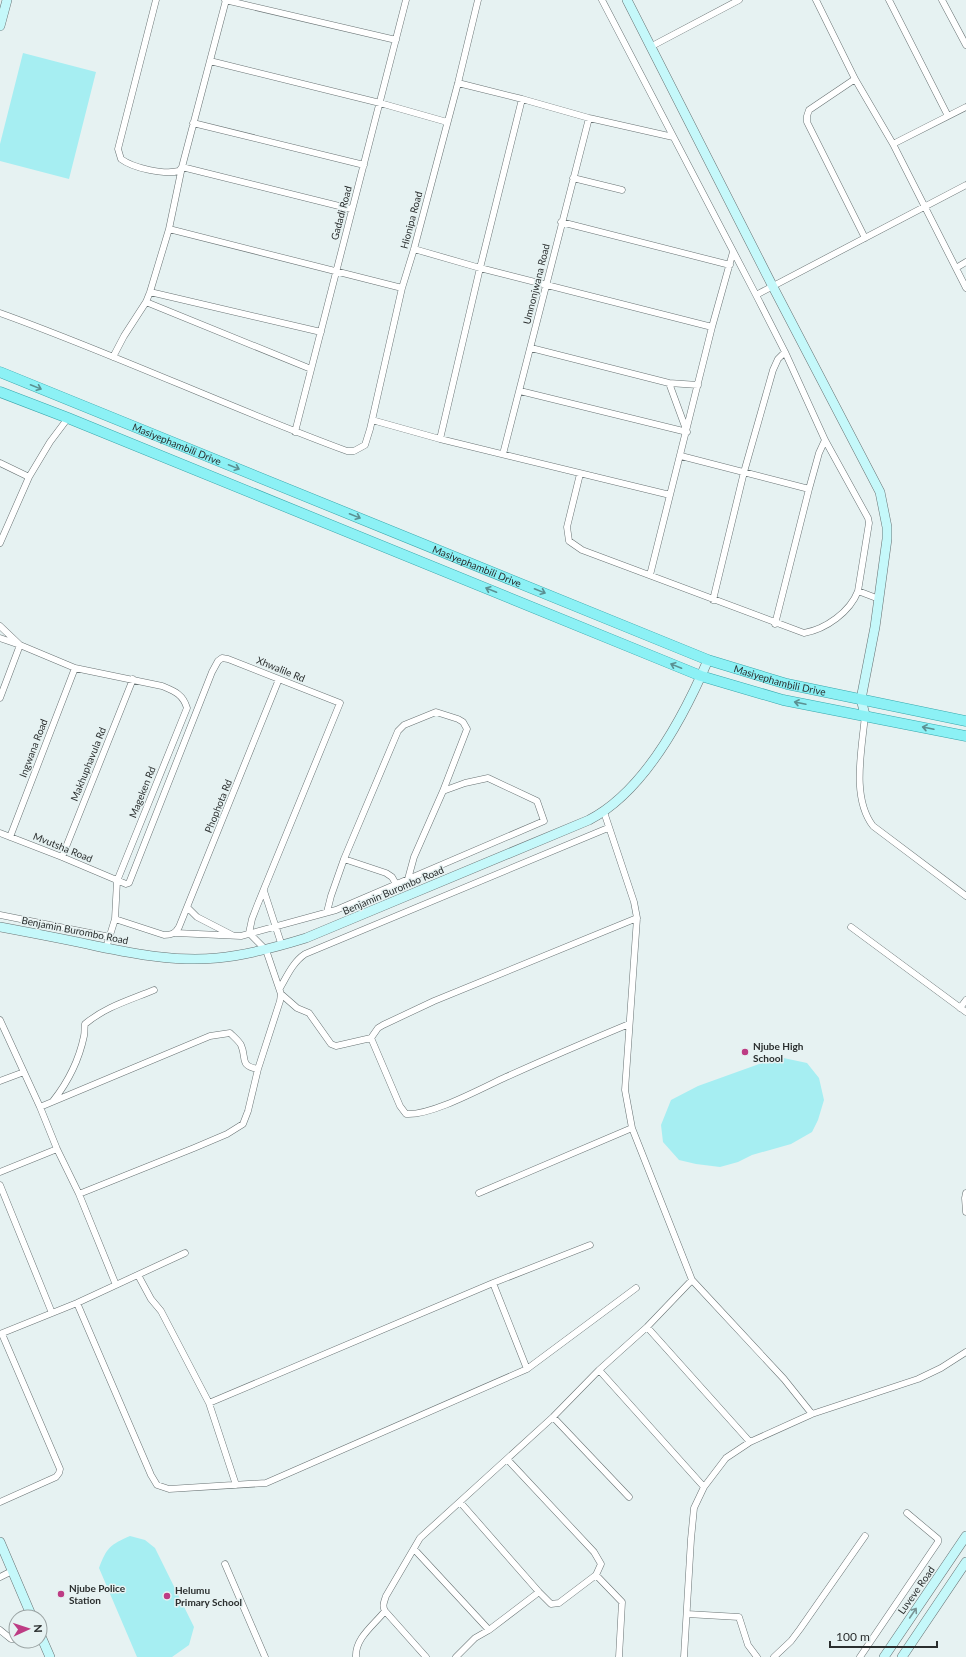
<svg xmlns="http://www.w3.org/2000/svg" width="966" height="1657" font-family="Lato,sans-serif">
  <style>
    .green { fill: #a6eef2 }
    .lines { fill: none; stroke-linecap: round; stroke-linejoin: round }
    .street-casing { stroke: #687273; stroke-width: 7 }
    .secondary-casing { stroke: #687273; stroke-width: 10 }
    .primary-casing { stroke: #38a6ab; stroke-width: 11 }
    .street { stroke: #fff; stroke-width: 6 }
    .secondary { stroke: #c5f8fa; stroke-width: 9 }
    .primary { stroke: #8cf1f5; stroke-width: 10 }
    .oneway { stroke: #5b9092 }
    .oneway2 { stroke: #789394 }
    .poi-dot { fill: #bd3c84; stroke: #e6f2f2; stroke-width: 1.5 }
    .labels { text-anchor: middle; stroke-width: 3; stroke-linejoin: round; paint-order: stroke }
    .street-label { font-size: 10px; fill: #2a2e2e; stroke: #e6f2f2 }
    .poi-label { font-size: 10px; font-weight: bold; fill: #2a2e2e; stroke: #e6f2f2; text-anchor: start }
  </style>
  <rect width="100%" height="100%" fill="#e6f2f2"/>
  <path class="green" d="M23,53L96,72L69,179L0,161V144Z
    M779,1057L807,1063L819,1078L824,1100L818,1120L812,1132L791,1144L752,1155L738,1162L720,1167L696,1164L679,1160L663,1142L661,1125L671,1100L698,1086Z
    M130,1536L145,1540L155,1548L194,1627L189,1645L172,1657H137L99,1568C107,1547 110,1545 130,1536Z"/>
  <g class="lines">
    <g class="street-casing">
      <path id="street" d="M156,0L118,149L121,159C133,168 164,175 179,171L182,167L351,209
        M225,0L396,40
        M602,0L756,295L785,352L825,440L868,518L869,523L858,591
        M816,0L855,79L893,144L966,288
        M889,0L948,116
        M942,0L966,45
        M652,46L739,0
        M210,61L380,103L447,122
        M855,79L809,110L807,116V122L865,238
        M458,83L522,99L589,118L673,137
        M193,123L364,165
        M893,144L966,107
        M573,178L622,190
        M561,222L730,265
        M169,229L402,288
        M414,249L480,268L712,327
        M956,268L966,262
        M150,292L321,332
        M756,295L966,185
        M146,302L311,369
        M0,313C117,355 230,408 347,451H354L365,445L370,429L402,288L414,249L458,83L478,0
        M531,348L669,383L698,385
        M113,357L124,336L146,302L150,292L169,229L182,167L226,0
        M669,383L687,432
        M520,391L687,432
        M372,420L440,439L670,495
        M295,432L406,0
        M440,439L480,268L522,99
        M503,454L589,118
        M681,456L809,489
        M0,463L29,477
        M580,474L567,527L569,541L582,550L804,633C826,629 850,612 858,591L879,599
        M0,543L29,477L50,442L68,418
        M650,575L712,327L733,252
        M713,600L744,472L773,370L778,359L785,352
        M775,624L809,489L819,453L825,440
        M0,626L20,645L75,668L162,686C174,691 183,694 187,708L117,881L115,919L106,948
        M0,638L20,645L0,698
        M865,715C862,750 851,797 873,826L966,896
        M604,812L634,902L637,918L625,1090L632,1128L692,1280L784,1379L812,1414
        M0,833L62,857L126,884L129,883L212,672L218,661L222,658L228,659L340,703L257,906L252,919L249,933
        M10,837L75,668
        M62,857L133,679
        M344,859L386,873L392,877L396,884
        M264,891L282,946
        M188,908L197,917L232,935
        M327,912L331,896L344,859L398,731L404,725L436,712L458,719L463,722L467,729L443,791L414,857L408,879
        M0,915L110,937
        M115,919L164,935C171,935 175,934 179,927L279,679
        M851,927L966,1012
        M176,933L241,936L336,910L544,821L537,801L488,778L465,783L443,791
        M280,988C287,976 293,962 305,954L608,828
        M281,994L297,1008L309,1013L331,1044L336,1046L371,1038L378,1028L383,1025L434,1001L637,918
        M960,1008L966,1000
        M0,1020L40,1107L57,1149L79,1194L116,1285
        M371,1038L400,1106L406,1114C431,1116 482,1088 506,1077C546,1059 588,1041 629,1024
        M0,1081L24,1072
        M53,1101C68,1082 79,1060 84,1036C85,1032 84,1028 85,1024C105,1007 130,1000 154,990
        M40,1107L210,1036L230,1033C234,1037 239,1041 241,1045C247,1058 239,1066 258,1069
        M0,1172L57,1149
        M0,1185L52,1313
        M479,1193L632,1128
        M966,1193L965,1198L966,1212
        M79,1194L194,1148L227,1134L243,1124L248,1111L258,1069L280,1001L281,994L266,950L249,933
        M138,1275L151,1299L161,1311L209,1403L236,1485
        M493,1283L527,1369
        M77,1303L151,1475L157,1485L169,1489L266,1483L527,1369L636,1288
        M647,1327L750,1442
        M0,1334L77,1303L185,1253
        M599,1370L704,1487
        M209,1403L493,1283L590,1245
        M553,1417L629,1497
        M0,1502L56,1477L59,1473L60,1469L2,1334
        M460,1502L539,1592L551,1604L559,1603L596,1575L601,1564L594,1552L507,1459
        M414,1549L489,1630
        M225,1564L265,1657
        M596,1575L622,1602L619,1657
        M0,1577L12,1571
        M385,1611L426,1657
        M687,1614L739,1617L748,1645L757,1657
        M0,1630L11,1639H16
        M356,1657C355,1638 374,1625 385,1611C382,1606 384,1602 386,1596L420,1538L553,1417L599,1370L647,1327L692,1280
        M456,1657L475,1638L489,1630L539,1592
        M684,1657L691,1539L694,1508L704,1487L726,1458L750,1442L812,1414L918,1379L941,1368L966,1352
        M774,1657L791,1641L800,1629L865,1536
        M860,1657L938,1542V1539L907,1513"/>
    </g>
    <g class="secondary-casing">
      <path id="secondary" d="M627,0L772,285L880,492L887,527V539L875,627L861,699L865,715
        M0,26L7,0
        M0,927C32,933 64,939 96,946C135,954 177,962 217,958C248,955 277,947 306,938L589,820C645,791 684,716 708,660
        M0,1542L32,1617
        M40,1634L50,1657
        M884,1657L966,1536
        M902,1657L966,1562"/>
    </g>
    <g class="primary-casing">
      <g id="primary">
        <path id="s1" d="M0,372L708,660L787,684L966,721"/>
        <path d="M0,392L68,418L701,676L783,700L966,736"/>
      </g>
    </g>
    <use href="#street" class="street"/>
    <use href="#secondary" class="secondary"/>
    <use href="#primary" class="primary"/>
  </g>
  <defs><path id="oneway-shaft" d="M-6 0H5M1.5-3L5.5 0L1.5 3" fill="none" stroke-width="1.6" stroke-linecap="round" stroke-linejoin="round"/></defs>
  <g class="oneway">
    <use href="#oneway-shaft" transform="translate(36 387) rotate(22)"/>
    <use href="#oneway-shaft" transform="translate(234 467) rotate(22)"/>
    <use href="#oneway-shaft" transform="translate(355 516) rotate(22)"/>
    <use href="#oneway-shaft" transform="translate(491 590) rotate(-158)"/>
    <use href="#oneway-shaft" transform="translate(540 591) rotate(22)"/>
    <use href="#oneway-shaft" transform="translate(676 666) rotate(-158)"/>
    <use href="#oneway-shaft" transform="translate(800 703) rotate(-168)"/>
    <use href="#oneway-shaft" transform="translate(928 728) rotate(-168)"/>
  </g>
  <use class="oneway2" href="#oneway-shaft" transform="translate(913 1613) rotate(-56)"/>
  <g class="poi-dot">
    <circle cx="745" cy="1052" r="4"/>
    <circle cx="61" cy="1594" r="4"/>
    <circle cx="167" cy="1596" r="4"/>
  </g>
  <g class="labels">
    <g class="street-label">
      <text transform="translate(341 213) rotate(-75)" y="4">Gadadi Road</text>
      <text transform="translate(411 220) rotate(-75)" y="4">Hionipa Road</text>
      <text transform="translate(536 284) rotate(-76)" y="4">Umnonjwana Road</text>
      <text dy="4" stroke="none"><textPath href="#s1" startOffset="191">Masiyephambili Drive</textPath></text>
      <text dy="4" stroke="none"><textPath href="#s1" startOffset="515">Masiyephambili Drive</textPath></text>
      <text transform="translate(281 669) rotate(22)" y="4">Xhwalile Rd</text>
      <text dy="4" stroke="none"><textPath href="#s1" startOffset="839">Masiyephambili Drive</textPath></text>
      <text transform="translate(33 748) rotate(-69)" y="4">Ingwana Road</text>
      <text transform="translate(88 764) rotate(-68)" y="4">Makhuphavula Rd</text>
      <text transform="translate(142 792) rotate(-68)" y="4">Mageken Rd</text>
      <text transform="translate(218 806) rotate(-68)" y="4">Phophota Rd</text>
      <text transform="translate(63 847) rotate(22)" y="4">Mvutsha Road</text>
      <text transform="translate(393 890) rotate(-23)" y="4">Benjamin Burombo Road</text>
      <text transform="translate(75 930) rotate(11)" y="4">Benjamin Burombo Road</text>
      <text transform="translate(916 1590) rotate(-55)" y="4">Luveve Road</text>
    </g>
    <g class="poi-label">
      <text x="753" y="1050">Njube High<tspan x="753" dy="12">School</tspan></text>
      <text x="69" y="1592">Njube Police<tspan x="69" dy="12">Station</tspan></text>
      <text x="175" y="1594">Helumu<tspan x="175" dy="12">Primary School</tspan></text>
    </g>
  </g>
  <g transform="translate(28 1629) rotate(87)"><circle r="19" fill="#e6f2f2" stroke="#9ba4a4"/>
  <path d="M0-3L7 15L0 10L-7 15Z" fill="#bd3c84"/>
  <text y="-6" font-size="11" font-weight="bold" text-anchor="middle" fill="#2a2e2e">N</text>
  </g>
  <path d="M830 1641v6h107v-6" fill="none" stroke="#2a2e2e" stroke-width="2"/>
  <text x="836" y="1641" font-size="12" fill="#2a2e2e" stroke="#e6f2f2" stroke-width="3" paint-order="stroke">100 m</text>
</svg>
